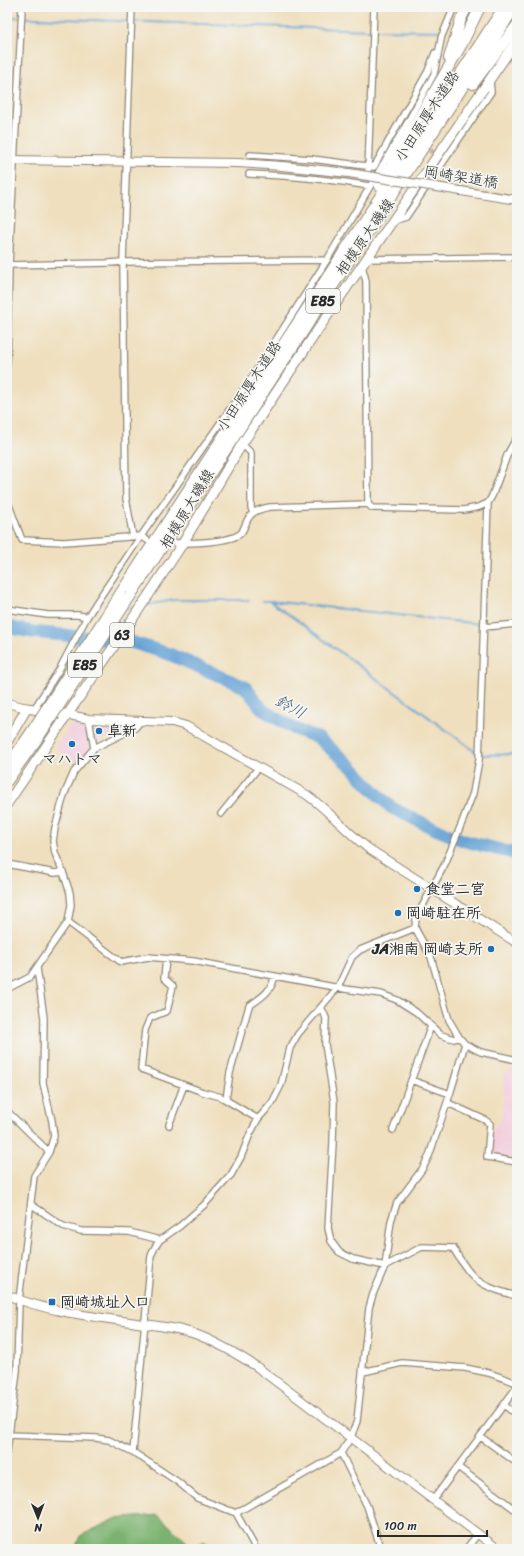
<svg xmlns="http://www.w3.org/2000/svg" width="524" height="1556" font-family="Sriracha,'Klee One',sans-serif">
  <style>
    .built { fill: #f3cfde }
    .forest { fill: #7cb26f; stroke: #546e4d }
    .lines { fill: none; stroke-linecap: round; stroke-linejoin: round }
    .stream { stroke: #63a1d5; stroke-width: 2 }
    .river { stroke: #63a1d5; stroke-width: 13 }
    .street-tunnel { stroke: #c8bba1; stroke-width: 5.5; stroke-dasharray: 5.5 3; stroke-linecap: butt }
    .street-casing { stroke: #8d8574; stroke-width: 8 }
    .secondary-casing { stroke: #8d8574; stroke-width: 10 }
    .primary-casing { stroke: #8d8574; stroke-width: 11 }
    .highway-casing { stroke: #8d8574; stroke-width: 12 }
    .street { stroke: #fff; stroke-width: 5.5 }
    .secondary { stroke: #fff; stroke-width: 8 }
    .primary { stroke: #fff; stroke-width: 9 }
    .highway { stroke: #fff; stroke-width: 10 }
    .secondary-bridge-casing { stroke: #8d8574; stroke-width: 10; stroke-linecap: butt }
    .highway-bridge-casing { stroke: #8d8574; stroke-width: 12; stroke-linecap: butt }
    .secondary-bridge { stroke: #fff; stroke-width: 8 }
    .highway-bridge { stroke: #fff; stroke-width: 10 }
    .poi-dot { fill: #1f6fb2; stroke: #f6f6f2; stroke-width: 1.5 }
    .labels { text-anchor: middle; stroke-width: 3.5; stroke-linejoin: round; paint-order: stroke }
    .shield { fill: #f6f6f2; stroke: #686867; stroke-width: 1 }
    .shield-label { font-size: 14px; font-weight: bold; fill: #2b2b2b }
    .street-label { font-size: 15px; fill: #2b2b2b; stroke: #f6f6f2 }
    .poi-label { font-size: 15px; font-weight: bold; fill: #2b2b2b; stroke: #f6f6f2; text-anchor: start }
    .water-label { font-size: 16px; font-style: italic; fill: #415a6f; stroke: #f6f6f2 }
  </style>
  <rect width="100%" height="100%" fill="#f6f6f2"/>
  <filter id="ink" filterUnits="userSpaceOnUse"><feTurbulence type="fractalNoise" baseFrequency=".025" numOctaves="2"/><feDisplacementMap in="SourceGraphic" scale="8" xChannelSelector="R" yChannelSelector="G"/><feConvolveMatrix kernelMatrix="1 2 1 2 8 2 1 2 1" color-interpolation-filters="sRGB"/></filter>
  <filter id="wash" filterUnits="userSpaceOnUse"><feTurbulence type="fractalNoise" baseFrequency=".012" numOctaves="4" result="noise"/><feDisplacementMap in="SourceGraphic" scale="16" xChannelSelector="R" yChannelSelector="G"/><feGaussianBlur stdDeviation="0.9" result="paint"/><feColorMatrix in="noise" values="0 0 0 0 0 0 0 0 0 0 0 0 0 0 0 0 0 1.4 0 .05"/><feComposite in="paint" operator="in"/></filter>
  <g filter="url(#wash)">
    <rect width="100%" height="100%" fill="#efdfbe"/>
    <path class="built" d="M73,722L84,724L87,727L91,748L80,763L55,748Z
      M94,725L128,727L96,743L92,731Z
      M512,1063H517V1160L492,1157L489,1154L490,1134L501,1119L504,1093L503,1074L509,1073L512,1071Z"/>
    <path class="forest" d="M158,1515L192,1547L203,1541L220,1549H75L80,1536L115,1519Z"/>
    <g class="lines">
      <path class="stream" d="M7,17L369,30
        M377,30L440,31
        M263,601H269L298,621L476,752L484,755L517,754
        M270,601L480,624
        M147,605L174,600H249
        M128,608L136,607
        M500,623L517,620"/>
      <path class="river" d="M7,627L33,632L131,642L169,654L245,687L263,710L293,728L318,738L352,767L368,785L392,808L435,829L465,841L517,854"/>
    </g>
  </g>
  <g filter="url(#ink)">
    <g class="lines">
      <path class="street-tunnel" d="M423,145L444,161"/>
      <g class="street-casing">
        <path id="street" d="M132,7L123,262L126,498L133,537
          M441,38L454,7
          M250,155L312,159L374,167L428,71L435,53
          M368,170L374,7
          M249,174C290,176 330,179 369,186
          M393,221L406,217L491,92L490,80
          M366,259L517,257
          M7,265L109,263L123,262L327,260
          M362,266L366,281L368,504
          M7,364L9,265L22,7
          M517,437L508,453L492,496L488,503L479,760L473,793L463,820L445,864L416,918L415,928L431,957L449,1020L459,1037L465,1044L481,1052L517,1060
          M242,444L251,453V508L253,512
          M7,500L22,540L64,542L141,536L147,540
          M175,543C189,543 228,543 240,534C243,532 244,527 246,523C250,512 259,509 270,507L368,504L372,508L464,510L479,507L488,503
          M7,609L48,615H78L87,617
          M484,627L517,624
          M34,709L59,670L87,617L98,600L141,536L251,379L327,260L406,125L434,74L442,35
          M89,719L94,748
          M221,814L259,767
          M7,864L55,873L63,872
          M68,922L121,962L148,957L193,961L345,989L381,994L397,1000L416,1012L441,1035L454,1039L459,1037
          M166,959L164,978L173,986L167,1011L150,1018L145,1030L141,1069L203,1092L221,1097L258,1119
          M7,989L30,977L68,922L71,905L70,893L63,872L55,853L53,841L55,828L64,795L74,772L94,748L135,728L140,722
          M321,1007L326,1018L325,1044L334,1102L333,1143L328,1228L331,1241L339,1252L353,1259L385,1266L422,1247L453,1248C460,1259 466,1271 476,1279C485,1287 505,1293 517,1296
          M411,1080L450,1094
          M226,1099L230,1073L249,1006C262,997 271,992 275,976
          M448,1103L485,1120L490,1124L487,1157L517,1162
          M7,1111L49,1152
          M169,1125L184,1085
          M393,1130L431,1026
          M32,1205L63,1226L81,1231L129,1232L160,1240
          M363,1372L402,1363L465,1368L489,1373L517,1383
          M504,1405L517,1415
          M7,1435L96,1438L109,1440L133,1452L178,1482L197,1498L236,1513L341,1453L351,1437L357,1421L369,1308L373,1294L385,1266L391,1221L397,1203L423,1168L429,1156L450,1094L465,1044
          M481,1437L517,1463
          M7,1451L17,1371L19,1300L34,1176L49,1152L54,1136L52,1121L43,1083L44,1018L37,968
          M133,1452L151,1256L155,1247L160,1240L180,1226L204,1205L231,1175L241,1157L250,1134L258,1119L272,1103L281,1085L290,1048L298,1034L338,987L352,957L360,950L415,928
          M341,1453L367,1506L381,1549
          M458,1467L517,1511
          M433,1500L517,1387
          M236,1513L256,1549
          M466,1549L478,1534"/>
      </g>
      <g class="secondary-casing">
        <path id="secondary" d="M7,160L238,163L282,166
          M7,703L27,708
          M69,715L89,719L172,722L186,726L307,795C329,811 347,832 369,849L517,943
          M7,1295C49,1313 99,1317 144,1324C161,1326 179,1328 195,1334C217,1342 237,1354 257,1367L498,1549"/>
      </g>
      <g class="primary-casing">
        <path id="primary" d="M7,742L27,708L69,715
          M7,804L148,596L183,543L242,444L319,328L517,40"/>
      </g>
      <g class="highway-casing">
        <path id="highway" d="M449,58L461,19L467,7
          M473,84L517,25
          M379,186L462,44L480,7
          M120,594L504,7
          M131,595L515,7
          M7,767L32,731
          M7,781L40,735"/>
      </g>
      <use href="#street" class="street"/>
      <use href="#secondary" class="secondary"/>
      <use href="#primary" class="primary"/>
      <use href="#highway" class="highway"/>
      <g class="secondary-bridge-casing">
        <path id="secondary-bridge" d="M282,166L349,173L517,200"/>
      </g>
      <g class="highway-bridge-casing">
        <path id="highway-bridge" d="M32,731L120,594
          M40,735L131,595"/>
      </g>
      <use href="#secondary-bridge" class="secondary-bridge"/>
      <use href="#highway-bridge" class="highway-bridge"/>
    </g>
  </g>
  <g class="poi-dot">
    <circle cx="99" cy="731" r="4"/>
    <circle cx="72" cy="744" r="4"/>
    <circle cx="417" cy="889" r="4"/>
    <circle cx="398" cy="913" r="4"/>
    <circle cx="491" cy="949" r="4"/>
    <rect x="48" y="1298" width="8" height="8" rx="2"/>
  </g>
  <g class="labels">
    <g class="shield">
      <rect x="306" y="289" width="34" height="24" rx="3"/>
      <rect x="110" y="623" width="24" height="24" rx="3"/>
      <rect x="68" y="653" width="34" height="24" rx="3"/>
    </g>
    <g class="shield-label">
      <text x="323" y="306">E85</text>
      <text x="122" y="640">63</text>
      <text x="85" y="670">E85</text>
    </g>
    <g class="street-label">
      <text transform="translate(427 116) rotate(-57)" y="5">小田原厚木道路</text>
      <text transform="translate(461 177) rotate(9)" y="5">岡崎架道橋</text>
      <text transform="translate(365 237) rotate(-55)" y="5">相模原大磯線</text>
      <text transform="translate(249 386) rotate(-57)" y="5">小田原厚木道路</text>
      <text transform="translate(187 509) rotate(-59)" y="5">相模原大磯線</text>
    </g>
    <g class="poi-label">
      <text x="107" y="736">阜新</text>
      <text x="72" y="764" text-anchor="middle">マハトマ</text>
      <text x="425" y="894">食堂二宮</text>
      <text x="406" y="918">岡崎駐在所</text>
      <text x="483" y="954" text-anchor="end">JA湘南 岡崎支所</text>
      <text x="60" y="1307">岡崎城址入口</text>
    </g>
    <g class="water-label">
      <text transform="translate(291 706) rotate(29)" y="6">鈴川</text>
    </g>
  </g>
  <rect width="524" height="1556" fill="none" stroke="#f6f6f2" stroke-width="24"/>
  <g transform="translate(38 1518) rotate(179)" stroke="#f6f6f2" stroke-width="3" paint-order="stroke">
  <path d="M0-3L7 15L0 10L-7 15Z" fill="#2b2b2b"/>
  <text y="-6" font-size="11" font-weight="bold" text-anchor="middle" fill="#2b2b2b">N</text>
  </g>
  <path d="M378 1530v6h109v-6" fill="none" stroke="#2b2b2b" stroke-width="2"/>
  <text x="384" y="1530" font-size="12" fill="#2b2b2b" stroke="#f6f6f2" stroke-width="3" paint-order="stroke">100 m</text>
</svg>
